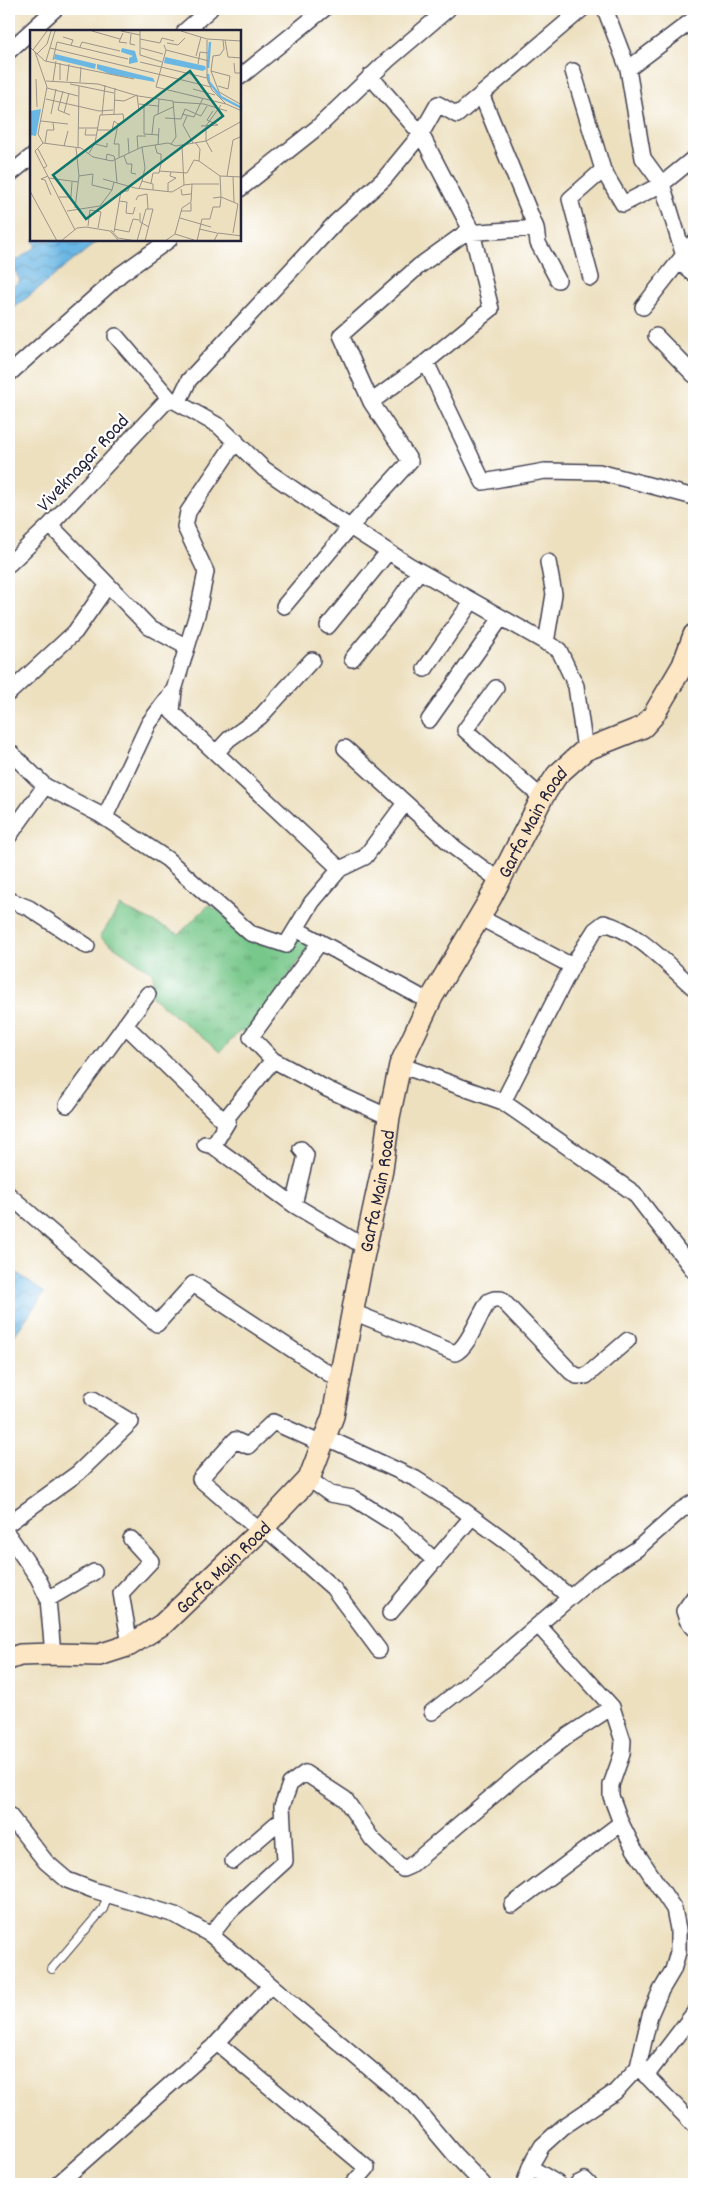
<svg xmlns="http://www.w3.org/2000/svg" width="703" height="2193" font-family="Dekko,sans-serif">
  <style>
    .park { fill: url(#park-tufts); stroke: #4c7462 }
    .water { fill: url(#water-waves); stroke: #466c90 }
    .lines { fill: none; stroke-linecap: round; stroke-linejoin: round }
    .service-casing { stroke: #403e4f; stroke-width: 10 }
    .minor-casing { stroke: #403e4f; stroke-width: 18 }
    .secondary-casing { stroke: #403e4f; stroke-width: 24 }
    .service { stroke: #fff; stroke-width: 8 }
    .minor { stroke: #fff; stroke-width: 15 }
    .secondary { stroke: #fce6c4; stroke-width: 21 }
    .labels { text-anchor: middle; stroke-width: 4.5; stroke-linejoin: round; paint-order: stroke }
    .street-label { font-size: 20px; fill: #22223b; stroke: #fff }
    .inset-river { fill: none; stroke: #6bb7e4; stroke-width: 2.5 }
    .inset-road { fill: none; stroke: #9c948a; stroke-width: 1 }
    .view { fill: #0f766e; fill-opacity: 0.15; stroke: #0f766e; stroke-width: 2.5 }
    .inset-edge { fill: none; stroke: #22223b; stroke-width: 2.5 }
  </style>
  <defs>
    <pattern id="park-tufts" width="24" height="20" patternUnits="userSpaceOnUse" patternTransform="scale(1.25)"><rect width="24" height="20" fill="#76c789"/><path d="M3 7l-1-3M5 7V3M7 7l1-3M15 17l-1-3M17 17v-4M19 17l1-3" fill="none" stroke="#60a171"/></pattern>
    <pattern id="water-waves" width="16" height="10" patternUnits="userSpaceOnUse" patternTransform="scale(1.25)"><rect width="16" height="10" fill="#6bb7e4"/><path d="M0 5q4-4 8 0t8 0" fill="none" stroke="#5894ba"/></pattern>
  </defs>
  <rect width="100%" height="100%" fill="#fff"/>
  <filter id="ink" filterUnits="userSpaceOnUse"><feTurbulence type="fractalNoise" baseFrequency=".02" numOctaves="2"/><feDisplacementMap in="SourceGraphic" scale="10" xChannelSelector="R" yChannelSelector="G"/><feConvolveMatrix kernelMatrix="1 2 1 2 8 2 1 2 1" color-interpolation-filters="sRGB"/></filter>
  <filter id="wash" filterUnits="userSpaceOnUse"><feTurbulence type="fractalNoise" baseFrequency=".0096" numOctaves="4" result="noise"/><feDisplacementMap in="SourceGraphic" scale="20" xChannelSelector="R" yChannelSelector="G"/><feGaussianBlur stdDeviation="1.12" result="paint"/><feColorMatrix in="noise" values="0 0 0 0 0 0 0 0 0 0 0 0 0 0 0 0 0 1.4 0 .05"/><feComposite in="paint" operator="in"/></filter>
  <g filter="url(#wash)">
    <rect width="100%" height="100%" fill="#ede0bf"/>
    <path class="park" d="M209,905L282,948L297,934L312,943L251,1030L239,1032L220,1052L152,997L153,973L100,937L120,906L179,934Z"/>
    <path class="water" d="M33,240H99L9,312V289L20,281L12,264L36,246Z
      M9,1267L44,1293L9,1343Z"/>
  </g>
  <g filter="url(#ink)">
    <g class="lines">
      <g class="service-casing">
        <path id="service" d="M52,1969L103,1909L108,1895"/>
      </g>
      <g class="minor-casing">
        <path id="minor" d="M605,9L628,69L643,158L662,184L684,256
          M185,31L210,9
          M9,51L55,9
          M628,69L694,19
          M573,71L603,170L623,204L662,184L694,158
          M370,76L421,134L472,232L491,309L426,362L371,402
          M240,77L324,9
          M9,175L31,157
          M240,189L318,127L388,60L448,9
          M536,228L538,243L558,280
          M679,262L694,274
          M591,278L570,199L603,170
          M643,307L694,242
          M116,336L169,398
          M656,336L694,375
          M426,362L483,482L545,471L599,472L694,497
          M9,374L121,274L169,240
          M178,403L189,380L336,222L384,179L421,134L438,104L457,115L582,9
          M236,441L188,512L185,527L206,572L198,611L174,690L172,712L340,869
          M50,525L149,627L187,647
          M9,564L50,525L169,398L219,426L264,469L325,511L409,565L559,650L576,686L585,750
          M284,606L350,527L410,461L371,402L341,335L419,266L465,233L536,228L482,96
          M328,626L388,552
          M546,643L554,594L548,562
          M352,659L390,613L419,571
          M425,669L472,601
          M496,688L465,730L542,798
          M9,693L75,632L108,585
          M429,720L501,618
          M345,748L455,848L500,881
          M9,751L45,786L99,814L167,859L250,933L286,945L312,902L340,869L365,857L405,803
          M216,753L229,739L260,717L312,660
          M105,817L149,723L174,690
          M9,836L45,786
          M9,900L29,908L87,946
          M479,917L572,966L595,930L604,923C639,932 667,965 694,988
          M296,929L430,1002
          M320,942L251,1037L273,1060L327,1089L389,1117
          M125,1025L224,1121
          M400,1065L503,1102L634,1193L694,1271
          M503,1102L572,966
          M67,1105L148,994
          M205,1144L213,1146L294,1205L365,1247
          M213,1146L228,1121H224L273,1060
          M9,1195L157,1324L193,1284L340,1381
          M294,1205L306,1155L301,1149
          M353,1312L455,1353C469,1347 479,1314 489,1301L494,1299H501L571,1372L577,1376H586L628,1340
          M325,1437L416,1479L455,1504L515,1548L569,1597
          M309,1479L330,1494L353,1498L398,1526L435,1561
          M9,1523L78,1473L131,1422L93,1399
          M264,1527L333,1588L379,1650
          M260,1531L200,1479L235,1440L248,1446L273,1422L322,1444
          M9,1536L38,1578L48,1599L53,1654
          M694,1597L684,1611L687,1620L694,1628
          M48,1599L94,1572
          M390,1613L472,1517
          M130,1645L121,1593L151,1561L131,1539
          M432,1712L488,1668L595,1576L637,1549L681,1510L694,1502
          M9,1815L46,1862L67,1880L93,1890L175,1915L211,1935L412,2104L455,2155L483,2184
          M233,1861L282,1819
          M512,1905L621,1823
          M211,1935L230,1911L285,1861L282,1806L290,1784L305,1773L345,1799L372,1839L403,1869L410,1866L523,1770L569,1735L612,1707
          M217,2043L367,2168L353,2184
          M638,2067L694,2125
          M646,2076L694,2013
          M530,2167L558,2184
          M58,2184L217,2043L270,1986
          M524,2184L531,2165L542,2146L563,2127L615,2092L638,2067L650,2015L660,1992L673,1970L678,1952V1929L674,1909L634,1849L621,1823L611,1796V1785L622,1754L623,1741L612,1707L538,1625
          M577,2184L585,2180L589,2184"/>
      </g>
      <g class="secondary-casing">
        <g id="secondary">
          <path id="s1" d="M9,1659L20,1655L53,1654L99,1655L130,1645L163,1624L264,1527L309,1479L333,1416L360,1272L382,1170L389,1117L400,1065L432,997L490,899L542,798L557,775L585,750L643,727L653,716L683,665L694,635"/>
        </g>
      </g>
      <use href="#service" class="service"/>
      <use href="#minor" class="minor"/>
      <use href="#secondary" class="secondary"/>
    </g>
  </g>
  <g class="labels">
    <g class="street-label">
      <text transform="translate(82 462) rotate(-47)" y="7">Viveknagar Road</text>
      <text dy="7" stroke="none"><textPath href="#s1" startOffset="1070">Garfa Main Road</textPath></text>
      <text dy="7" stroke="none"><textPath href="#s1" startOffset="665">Garfa Main Road</textPath></text>
      <text dy="7" stroke="none"><textPath href="#s1" startOffset="245">Garfa Main Road</textPath></text>
    </g>
  </g>
  <g transform="translate(30 30)">
    <rect width="211" height="211" fill="#ede0bf"/>
    <path d="M92,18L105,21L108,32L99,34V28L103,26L91,22ZM25,24L66,34L65,39L24,29ZM135,27L175,36L176,39L173,41L134,33ZM67,34L123,48L125,52L80,44L67,39ZM11,79L6,106L0,105V81Z" fill="#6bb7e4"/>
    <path class="inset-river" d="M178,38L180,12M178,44L179,52L191,67L212,78"/>
    <path class="inset-road" d="M62,1L90,9M91,1L110,5M110,1V25L132,32M151,1L177,9L212,11M93,3L89,12L97,13M101,4L100,14L105,15M33,7L43,10L41,15M110,9L130,13L132,8L144,11M177,10V48L182,60L196,74L212,81M193,10L194,19L190,25L183,26L181,41L189,62L212,75M195,10L198,27L212,28M137,13L148,15L155,8M134,15L136,20L179,31M0,17L5,22L17,57L8,104L13,113M50,17L52,12L90,21M20,18L181,57M111,18L133,24M3,20L17,1M136,20L126,57L196,74M5,22L15,31L104,49M7,24L17,14L21,1M166,26L171,7M23,30L27,12L98,29M16,31L25,1M110,32L177,48M204,33L205,43H212M168,34L170,22L178,23M181,41L200,46L198,59L188,56M6,49L7,77M30,50V33M16,51L68,54L108,66L143,71L146,107L141,114M23,51L26,31M37,51L39,34M50,52L51,37M40,54L84,63M17,58L48,66M163,59L185,65M33,61L28,80L40,85M16,69L69,81L83,80M84,70L94,71L107,65L109,81M143,72L174,74L197,81M109,74L128,76M114,74V104L129,105M183,81L177,90L188,95M34,83L39,63M21,84L26,59M128,84L129,69M152,84L164,87L173,68M72,85L75,55M84,85L85,58M157,86L153,95L163,113M135,88L151,89L155,79L171,86L177,76M11,91L38,94M88,94L84,114H89V127M171,96L188,95M176,96V111L182,122M176,96L191,75M49,98H68M56,99L55,105H66M122,104L124,86L143,77M98,108L99,123M165,112L170,119L169,131L190,146L191,167L208,174L203,203M15,113L17,100H24L23,93M65,114L77,117V113M128,114L129,98M34,116L38,101M152,116L154,155L162,154M48,118L49,56M8,119L17,136L14,138M108,119L107,106H116M59,123L65,113L70,85L93,84L94,92L88,94L84,91L82,100H67M94,126L97,134H102L101,143L106,144M76,130L77,124L84,126L85,130M85,130L87,153M129,141L157,143L164,130L169,131M18,146L11,149L15,150L21,165M49,146L63,144L62,155L82,160M190,146L212,147M197,146L203,110L210,107M203,147L204,172M19,148L48,152M73,149L105,158L142,162L154,155M112,151L115,138L112,117M121,153L123,143H129L131,134V124L127,123L125,115M109,159L112,151L123,154V160M151,159L152,165L161,164M0,161L27,211M138,161V153L146,148L140,146L141,142M29,167H41L42,152M106,170L108,166L117,164L118,179M89,171L97,172L96,183L103,184L105,177M45,178L49,146L46,118M60,180L71,182L68,198M37,181L70,176L82,160L84,152M151,181H161V173M110,183V192L119,197M150,188L181,197M58,196L60,180M84,199L99,202L103,189L109,190M169,199L187,203M45,200L5,121L13,113L51,118L63,127L82,131L112,117L138,113L146,116L176,111L212,91M81,200L88,208L106,211M84,202L91,161H98L100,156M145,204L152,178L161,172L162,154H189M31,211L47,198L56,197L80,201L89,211M107,211L116,179H123L115,211M135,211L145,204L164,210M167,211L172,189H180L183,177H190L191,167L183,168M184,211L188,203L212,206"/>
    <path class="view" d="M160,41L193,86L56,189L23,145Z"/>
    <rect width="211" height="211" class="inset-edge"/>
  </g>
  <rect width="703" height="2193" fill="none" stroke="#fff" stroke-width="30"/>
</svg>
